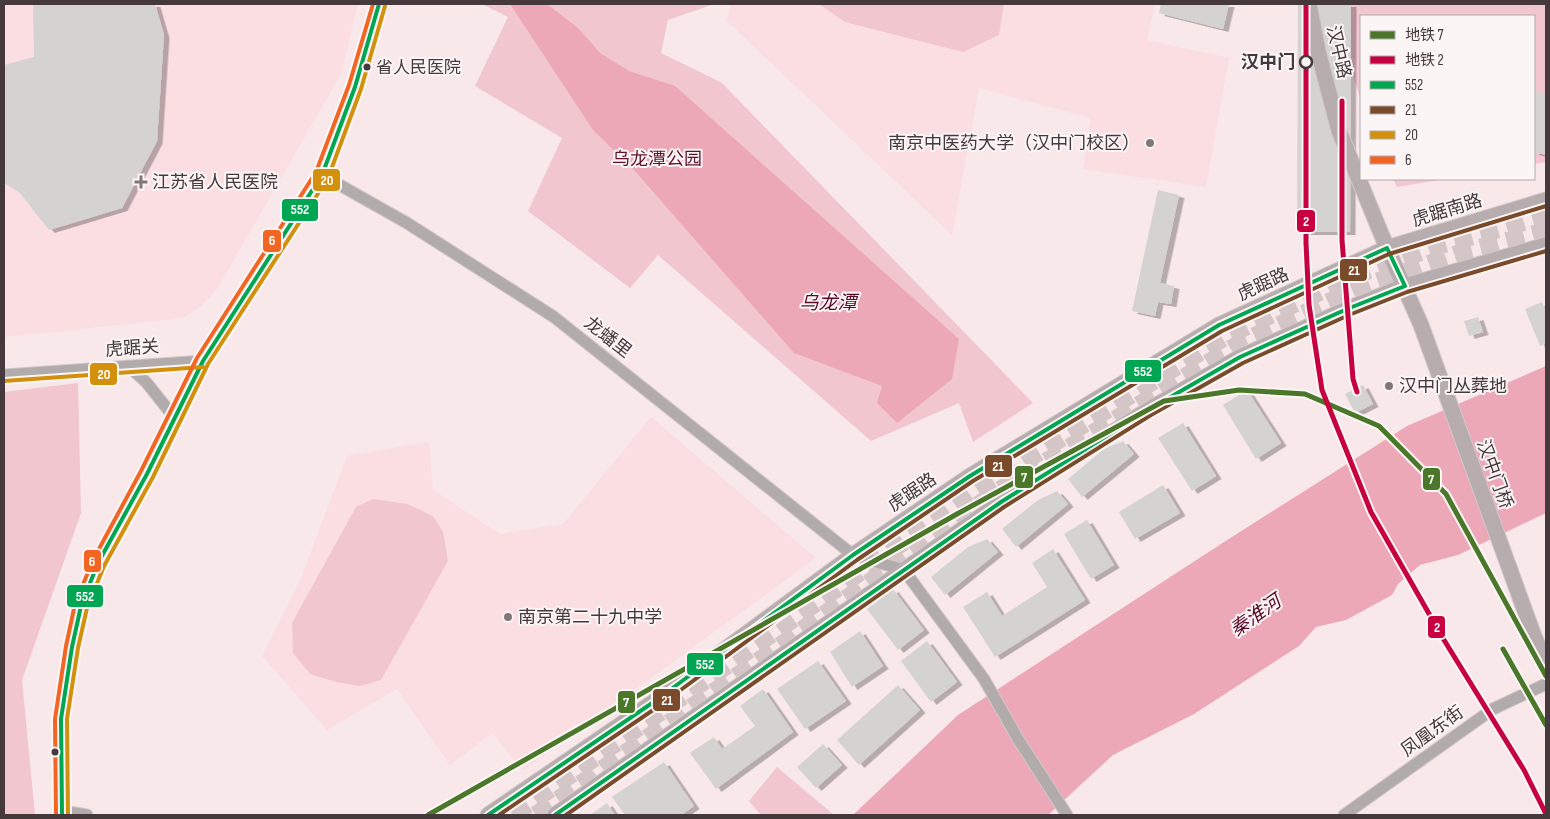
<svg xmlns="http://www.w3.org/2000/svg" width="1550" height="819" font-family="'Sofia Sans Condensed','Noto Sans SC',sans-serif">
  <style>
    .built { fill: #fadee2 }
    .green { fill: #f1c6ce }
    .water { fill: #eca8b6 }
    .building { fill: #d5d3d1; filter: url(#shadow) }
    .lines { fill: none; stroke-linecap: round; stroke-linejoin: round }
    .highway-tunnel { stroke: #d4c5c7; stroke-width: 18; stroke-dasharray: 18 9; stroke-linecap: butt }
    .minor-casing { stroke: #d3c7c8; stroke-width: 13 }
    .major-casing { stroke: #d3c7c8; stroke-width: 17 }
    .minor { stroke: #b1abac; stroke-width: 11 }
    .major { stroke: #b7acae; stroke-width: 15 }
    .bus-1-casing { stroke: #fbf5f6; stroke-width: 8 }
    .bus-2-casing { stroke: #fbf5f6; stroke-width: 8 }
    .bus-3-casing { stroke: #fbf5f6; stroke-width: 8 }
    .bus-4-casing { stroke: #fbf5f6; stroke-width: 8 }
    .bus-1 { stroke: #00a651; stroke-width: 4 }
    .bus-2 { stroke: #7a4b2a; stroke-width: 4 }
    .bus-3 { stroke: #d3900c; stroke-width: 4 }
    .bus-4 { stroke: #f26522; stroke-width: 4 }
    .metro-1-casing { stroke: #fbf5f6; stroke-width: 9 }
    .metro-2-casing { stroke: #fbf5f6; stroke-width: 9 }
    .metro-1 { stroke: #4a7729; stroke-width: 5 }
    .metro-2 { stroke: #c7003f; stroke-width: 5 }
    .stop-dot { fill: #fbf5f6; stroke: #45393b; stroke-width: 2.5 }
    .bus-dot { fill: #45393b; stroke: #fbf5f6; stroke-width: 2 }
    .poi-dot { fill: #847678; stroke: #fbf5f6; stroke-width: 2 }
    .labels { text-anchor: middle; stroke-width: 4; stroke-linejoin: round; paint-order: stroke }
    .bus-label { font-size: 17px; fill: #45393b; stroke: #fbf5f6; text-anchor: start }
    .street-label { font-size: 18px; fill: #45393b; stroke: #fbf5f6 }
    .stop-label { font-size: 18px; font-weight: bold; fill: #45393b; stroke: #fbf5f6; text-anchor: end }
    .poi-label { font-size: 18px; fill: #45393b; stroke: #fbf5f6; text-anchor: start }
    .park-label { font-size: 18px; fill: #61102b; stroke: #fbf5f6 }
    .water-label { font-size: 19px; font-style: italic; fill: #5a0926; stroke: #fbf5f6 }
    .line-badge { stroke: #fbf5f6; stroke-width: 2 }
    .badge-label { font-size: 14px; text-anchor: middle; font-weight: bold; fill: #fff }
  </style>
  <defs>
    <filter id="shadow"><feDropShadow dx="5.5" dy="3" stdDeviation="0" flood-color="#0004"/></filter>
  </defs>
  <rect width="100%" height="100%" fill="#f8e8ea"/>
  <path class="built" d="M4,4H358L341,74L217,289L201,306L184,318L4,337Z
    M731,4H1155L1147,40L1229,58L1206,187L1083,169L1091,118L979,88L952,235L727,21Z
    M651,417L816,558L523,771L492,733L450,765L397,689L327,730L262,656L301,578L347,456L429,442L433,490L500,534L563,524Z"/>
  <path class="green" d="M482,4H714L668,20L661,53L722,83L1033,403L973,442L959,403L871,441L658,255L630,288L528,211L562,138L475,86L508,17Z
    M819,4H1004L999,35L963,52L845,22Z
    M1341,4H1546V162L1534,164V16H1361V101L1343,43Z
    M1393,179H1445L1397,187Z
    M78,383L81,513L22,680L35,815H4V392Z
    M373,499L407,504L433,516L443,532L448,561L381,680L360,686L336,682L310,674L293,653L292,623L356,507Z
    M777,767L834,815H761L749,801Z"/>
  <path class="water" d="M510,4H547L578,28L600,53L629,71L675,86L959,339L952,379L897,423L877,403L882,386L794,353L635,171L593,130Z
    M1546,366V513L1458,555L1420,565L1398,584L1392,595L1346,620L1316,627L1299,646L1194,714L1113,755L1048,815H853L958,715L1224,542L1407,426Z"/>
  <path class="building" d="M33,4H155L164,35L157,141L122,208L49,230L19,192L4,183V65L34,57Z
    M1161,4H1229L1223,29L1159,13Z
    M1298,4H1351L1350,232H1297Z
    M1534,91L1546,94V155L1534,152Z
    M1158,190L1179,195L1160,283L1174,286L1171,304L1158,302L1155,316L1132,311Z
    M1542,302L1546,312V343L1540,346L1525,309Z
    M1478,317L1483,332L1469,336L1464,321Z
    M1363,385L1373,404L1355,413L1345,394Z
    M1247,390L1281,443L1256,459L1223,405Z
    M1183,423L1216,476L1192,491L1158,438Z
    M1123,441L1134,454L1082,497L1068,479L1104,449Z
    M1163,485L1180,513L1135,539L1119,512Z
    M1057,491L1068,504L1016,547L1002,529L1038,500Z
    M1087,520L1114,565L1091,579L1064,534Z
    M987,539L998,552L945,595L931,577L968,547Z
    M1053,549L1085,600L995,657L963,607L987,592L1002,616L1047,587L1032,563Z
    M893,589L924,630L898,650L867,609Z
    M860,631L883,666L852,687L830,652Z
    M927,641L957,682L931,702L901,661Z
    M818,661L846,701L805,729L777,689Z
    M898,685L920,710L859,765L837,740Z
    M763,689L793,732L716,789L690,753L714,737L722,749L755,726L740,706Z
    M823,744L842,765L816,788L797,767Z
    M664,762L694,806L681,815H625L612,797Z
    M607,803L615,815H590Z"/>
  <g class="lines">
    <path class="highway-tunnel" d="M513,815L976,491L1226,336L1358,274L1444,244L1546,216
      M536,815L760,660L998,491L1244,341L1362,287L1460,253L1546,231"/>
    <g class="minor-casing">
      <path id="minor" d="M322,175L407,223L554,317L853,555L904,570L984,679L1018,739L1067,815
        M128,366L146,382L174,417
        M4,375L203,361
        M62,811L87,815
        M1344,815L1493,709L1546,684"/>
    </g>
    <g class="major-casing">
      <path id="major" d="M1309,4L1318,51L1339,131L1387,248L1421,325L1534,636L1546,664
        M62,815L61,719L72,647L81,606L98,563L147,474L203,361L322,175L355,87L379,4
        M488,815L655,701L853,555L970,476L1219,325L1387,248L1546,200
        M555,815L1001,502L1148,410L1240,357L1347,309L1405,286L1546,245"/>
    </g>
    <use href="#minor" class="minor"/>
    <use href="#major" class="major"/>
    <g class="bus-1-casing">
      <path id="bus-1" d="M62,815L61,719L72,647L81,606L98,563L147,474L203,361L322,175L355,87L379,4
        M488,815L655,701L853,555L970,476L1219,325L1387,248L1405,286L1347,309L1240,357L1148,410L1001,502L555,815"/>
    </g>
    <g class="bus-2-casing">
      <path id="bus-2" d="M499,815L659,706L857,560L973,481L1222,331L1389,254L1546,206
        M566,815L1004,507L1151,415L1243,363L1349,315L1407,292L1546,251"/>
    </g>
    <g class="bus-3-casing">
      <path id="bus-3" d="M4,381L203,367
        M68,815L67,719L78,648L87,608L104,566L153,477L208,364L328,178L361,89L385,6"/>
    </g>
    <g class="bus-4-casing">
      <path id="bus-4" d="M56,815L55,719L66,646L75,604L93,560L141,471L197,358L316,172L349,85L373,4"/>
    </g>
    <use href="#bus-1" class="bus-1"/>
    <use href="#bus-2" class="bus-2"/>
    <use href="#bus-3" class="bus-3"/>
    <use href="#bus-4" class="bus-4"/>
    <g class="metro-1-casing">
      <path id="metro-1" d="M1503,649L1546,725
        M428,815L957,514L1164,401L1239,390L1305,394L1379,426L1446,494L1546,676"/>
    </g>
    <g class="metro-2-casing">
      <path id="metro-2" d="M1306,4V243L1309,305L1322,390L1371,512L1444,640L1524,770L1546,814
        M1342,101V240L1353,379L1357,392"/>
    </g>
    <use href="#metro-1" class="metro-1"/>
    <use href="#metro-2" class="metro-2"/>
  </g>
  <circle class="stop-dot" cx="1306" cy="62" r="6"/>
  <g class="bus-dot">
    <circle cx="367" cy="67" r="4.5"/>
    <circle cx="55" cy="752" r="4.5"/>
  </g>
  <g class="poi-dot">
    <circle cx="1150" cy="143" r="5"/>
    <path d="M138.5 174.5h5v5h5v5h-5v5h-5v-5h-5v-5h5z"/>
    <circle cx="1389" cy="386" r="5"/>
    <circle cx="508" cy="617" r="5"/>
  </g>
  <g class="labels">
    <g class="bus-label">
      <text x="376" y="73">省人民医院</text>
    </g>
    <g class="street-label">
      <text transform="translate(1339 52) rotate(77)" y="6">汉中路</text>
      <text transform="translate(1447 210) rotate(-17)" y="6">虎踞南路</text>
      <text transform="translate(1263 284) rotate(-25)" y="6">虎踞路</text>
      <text transform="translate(608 337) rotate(38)" y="6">龙蟠里</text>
      <text transform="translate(132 348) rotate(-4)" y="6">虎踞关</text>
      <text transform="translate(1495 474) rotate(70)" y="6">汉中门桥</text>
      <text transform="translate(912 492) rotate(-34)" y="6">虎踞路</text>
      <text transform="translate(1432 731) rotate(-36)" y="6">凤凰东街</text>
    </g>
    <g class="stop-label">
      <text x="1295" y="68">汉中门</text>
    </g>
    <g class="poi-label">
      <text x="1140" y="149" text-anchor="end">南京中医药大学（汉中门校区）</text>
      <text x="152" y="188">江苏省人民医院</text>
      <text x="1399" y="392">汉中门丛葬地</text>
      <text x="518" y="623">南京第二十九中学</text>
    </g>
    <g class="park-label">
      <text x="657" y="165">乌龙潭公园</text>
    </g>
    <g class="water-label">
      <text x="828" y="309">乌龙潭</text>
      <text transform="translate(1255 615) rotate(-35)" y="7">秦淮河</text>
    </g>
  </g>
  <g class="line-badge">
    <rect x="312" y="168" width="29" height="24" rx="5" fill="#d3900c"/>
    <rect x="281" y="198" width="38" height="24" rx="5" fill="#00a651"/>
    <rect x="1296" y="209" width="20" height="24" rx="5" fill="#c7003f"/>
    <rect x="262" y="229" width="20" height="24" rx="5" fill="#f26522"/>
    <rect x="1339" y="258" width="29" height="24" rx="5" fill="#7a4b2a"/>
    <rect x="1124" y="359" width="38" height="24" rx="5" fill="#00a651"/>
    <rect x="89" y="362" width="29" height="24" rx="5" fill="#d3900c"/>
    <rect x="984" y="454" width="29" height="24" rx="5" fill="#7a4b2a"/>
    <rect x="1014" y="465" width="20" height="24" rx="5" fill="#4a7729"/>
    <rect x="1422" y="467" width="19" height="24" rx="5" fill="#4a7729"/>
    <rect x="83" y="549" width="19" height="24" rx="5" fill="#f26522"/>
    <rect x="66" y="584" width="38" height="24" rx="5" fill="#00a651"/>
    <rect x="1427" y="615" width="19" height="24" rx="5" fill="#c7003f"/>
    <rect x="686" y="652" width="38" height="24" rx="5" fill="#00a651"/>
    <rect x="652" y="688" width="29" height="24" rx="5" fill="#7a4b2a"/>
    <rect x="617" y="690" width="19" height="24" rx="5" fill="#4a7729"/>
  </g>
  <g class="badge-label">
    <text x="327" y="185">20</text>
    <text x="300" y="214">552</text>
    <text x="1306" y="226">2</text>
    <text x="272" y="245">6</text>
    <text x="1354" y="275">21</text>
    <text x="1143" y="376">552</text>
    <text x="104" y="379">20</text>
    <text x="998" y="471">21</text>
    <text x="1024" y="482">7</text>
    <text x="1431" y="484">7</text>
    <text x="92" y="566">6</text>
    <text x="85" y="601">552</text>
    <text x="1437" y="632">2</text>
    <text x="705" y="669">552</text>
    <text x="667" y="705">21</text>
    <text x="626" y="707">7</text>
  </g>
  <rect width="1550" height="819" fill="none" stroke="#45393b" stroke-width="10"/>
  <rect x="1360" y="15" width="175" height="165" fill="#fbf5f6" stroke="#b2aaab"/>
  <rect x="1370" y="31" width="25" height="8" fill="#4a7729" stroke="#b2aaab"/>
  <text x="1405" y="40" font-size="15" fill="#45393b">地铁 7</text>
  <rect x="1370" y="56" width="25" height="8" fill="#c7003f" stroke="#b2aaab"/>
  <text x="1405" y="65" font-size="15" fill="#45393b">地铁 2</text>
  <rect x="1370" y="81" width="25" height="8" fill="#00a651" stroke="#b2aaab"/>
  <text x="1405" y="90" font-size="15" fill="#45393b">552</text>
  <rect x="1370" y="106" width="25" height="8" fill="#7a4b2a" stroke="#b2aaab"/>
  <text x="1405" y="115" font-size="15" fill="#45393b">21</text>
  <rect x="1370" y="131" width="25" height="8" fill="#d3900c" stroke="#b2aaab"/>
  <text x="1405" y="140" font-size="15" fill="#45393b">20</text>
  <rect x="1370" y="156" width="25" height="8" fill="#f26522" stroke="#b2aaab"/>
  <text x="1405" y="165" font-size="15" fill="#45393b">6</text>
</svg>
